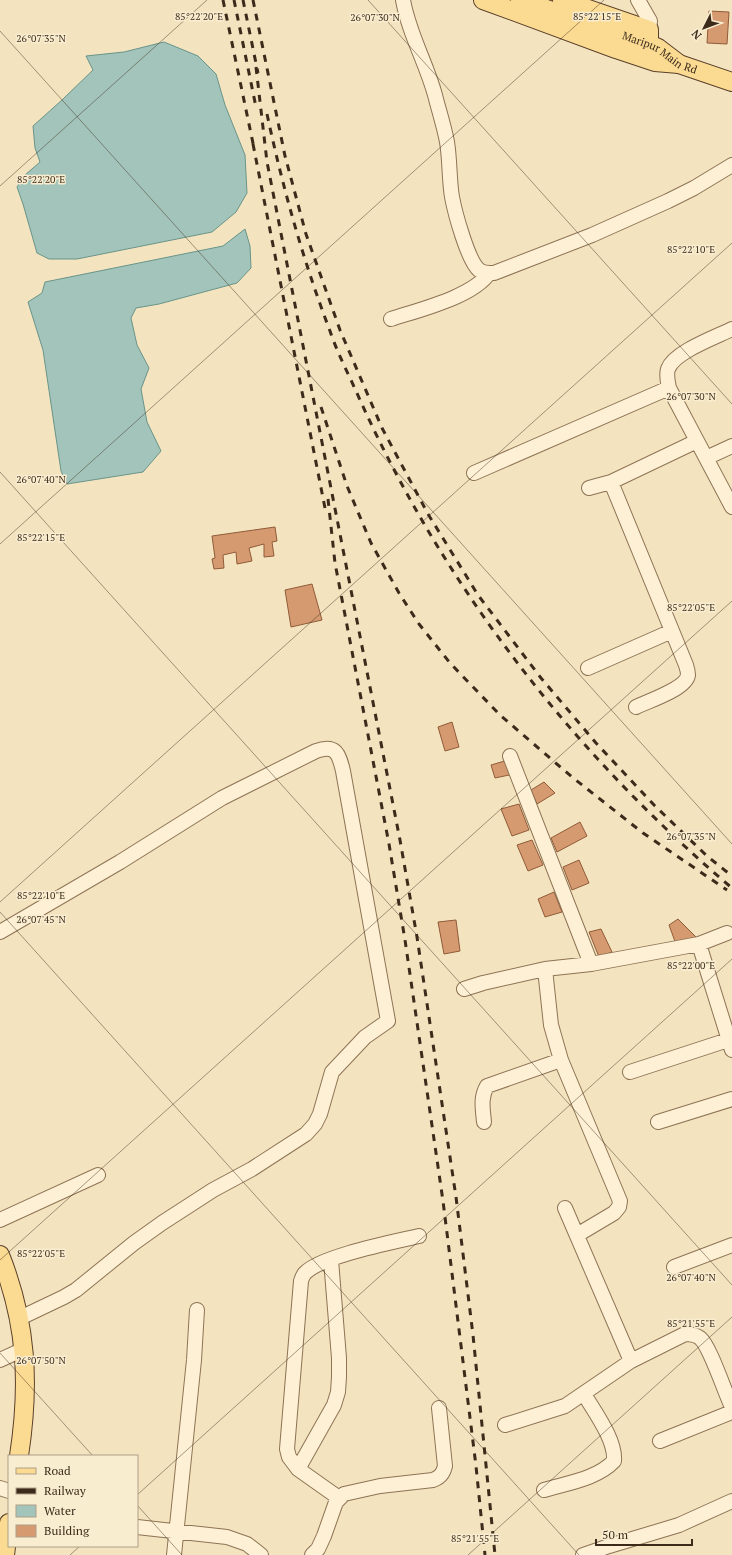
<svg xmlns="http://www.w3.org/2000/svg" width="732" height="1555" font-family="'PT Serif',serif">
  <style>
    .water { fill: #a3c4ba; stroke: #699489 }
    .building { fill: #d69a71; stroke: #905b38 }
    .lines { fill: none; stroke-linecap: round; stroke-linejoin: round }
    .minor-casing { stroke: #8e7355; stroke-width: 16 }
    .major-casing { stroke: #5b412a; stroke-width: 20 }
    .minor { stroke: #fdf0d4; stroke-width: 14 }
    .major { stroke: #fbda92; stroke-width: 18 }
    .rail { stroke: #3c2b1b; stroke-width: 3; stroke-dasharray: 7 7; stroke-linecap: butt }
    .ticks { fill: none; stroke: #3c2b1b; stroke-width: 1; stroke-opacity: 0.45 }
    .labels { text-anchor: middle; stroke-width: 3; stroke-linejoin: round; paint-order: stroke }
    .street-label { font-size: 11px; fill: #3c2b1b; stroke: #f9edd0 }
    .ticks-label { font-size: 10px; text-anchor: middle; fill: #3c2b1b; stroke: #f9edd0; stroke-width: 3; stroke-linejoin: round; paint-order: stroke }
  </style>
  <rect width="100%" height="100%" fill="#f3e3bf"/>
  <path class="water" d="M164,42L198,56L216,74L225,105L245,155L247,193L236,212L212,232L77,259H49L37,253L23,204L17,187L25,175L40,162L35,148L33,126L62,100L93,70L86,56L124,52Z
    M245,229L250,246L251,268L237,283L159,304L136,308L131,318L137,345L149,368L141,389L147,422L161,451L143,472L67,484L61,471L43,350L28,302L42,293L45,282L223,246Z"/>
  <path class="building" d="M709,11L729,12L727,44L707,43Z
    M275,527L277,541L272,542L274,556L264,557V544L249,548L252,561L237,564L236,552L223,555L224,568L214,569L212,559L215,558L212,536Z
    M312,584L322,620L291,627L285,590Z
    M452,722L459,747L445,751L438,727Z
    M508,760L514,774L495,778L491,765Z
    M544,782L555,793L537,804L531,790Z
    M519,804L529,830L512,836L501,809Z
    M580,822L587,836L557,852L551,838Z
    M532,840L543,865L528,871L517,845Z
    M579,860L589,883L572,890L563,867Z
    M554,892L562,912L545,917L538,899Z
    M678,919L698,939L677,947L669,925Z
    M456,920L460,951L444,954L438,922Z
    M601,929L612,952L599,957L589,932Z"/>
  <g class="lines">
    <g class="minor-casing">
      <path id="minor" d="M403,0C409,34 426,62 435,95C439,111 444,126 447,142C450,160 449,179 452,197C455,213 468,261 479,270C484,274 489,273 494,273L592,235L668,201L694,188L732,165
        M638,0L650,21L649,30
        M391,319C418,310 473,297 489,273
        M732,329C716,337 674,352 668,369C666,375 668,383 669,388L732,507
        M706,458L732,446
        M474,473L669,388
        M611,482L686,665C687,668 688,672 688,675C686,689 648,701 636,707
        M589,488L611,482L697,441
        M588,668L672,631
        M510,756L591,964
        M0,932L120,862L222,798L316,751C336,744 339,754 343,771L388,1021L365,1037L332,1072L320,1114L315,1124L306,1134L252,1169L213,1190L162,1223L134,1243L76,1290L64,1297L20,1318
        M699,944L732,1050
        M545,969L551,1025L561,1060L620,1201L619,1207L614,1213L577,1235
        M464,989L483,983L545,969L591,964L699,944L727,933
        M630,1072L728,1040
        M484,1122C483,1110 480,1098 487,1086L561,1060
        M658,1122L732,1099
        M565,1208L631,1361
        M0,1220L98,1175
        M674,1267L732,1245
        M0,1360L24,1349
        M505,1425L565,1406L631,1361L685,1334C690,1334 696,1335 700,1338C710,1346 725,1393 732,1407
        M660,1441L732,1412
        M298,1469L334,1405L338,1392L339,1377V1358L331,1260
        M0,1488L9,1491
        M544,1490C567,1483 597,1479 614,1461C616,1440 594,1411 584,1394
        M339,1498L298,1469L289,1457L287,1449L301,1281C302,1278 303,1275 305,1273C321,1256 394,1242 419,1236
        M137,1527L227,1537L247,1544L261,1555
        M174,1555L194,1360L197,1310
        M312,1555L318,1549L324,1536L336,1502L344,1494L380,1486L433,1480C440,1477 443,1474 445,1466L439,1408
        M583,1555L609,1546L679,1525L732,1501"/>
    </g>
    <g class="major-casing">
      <g id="major">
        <path d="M483,0L616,49L655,62L679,64"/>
        <path id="s1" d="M520,0L649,44L658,48L679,64L732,82"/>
        <path d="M562,0L649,30V44"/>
        <path d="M0,1255C27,1323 30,1384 19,1456"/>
        <path d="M5,1555L9,1523"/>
      </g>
    </g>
    <use href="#minor" class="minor"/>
    <use href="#major" class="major"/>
    <path class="rail" d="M223,0L254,148
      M234,0L256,107
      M243,0L258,73
      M253,0L285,156L306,234L340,330L382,428L428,514L478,595L541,678L596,743L655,806L707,856L732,876
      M256,67L267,162L400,840L417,937L456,1197L473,1335L495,1555
      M267,114C283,189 303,260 330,331C337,352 347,371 356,391C441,583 572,753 732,888
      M253,144L325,508
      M321,407L347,486L371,543L399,593L419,624L450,663L500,715L572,777L643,833L727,890
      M328,499L335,563L389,844L405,940L443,1201L476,1466L485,1555"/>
  </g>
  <path class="ticks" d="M368,0L732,404M0,31L732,844M0,186L207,0M0,472L732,1285M0,544L604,0M0,902L732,243M0,912L579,1555M0,1260L732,601M0,1353L93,1456M137,1495L732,959M137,1505L182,1555M70,1555L80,1546M468,1555L732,1317"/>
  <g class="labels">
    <g class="street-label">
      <text dy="4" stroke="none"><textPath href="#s1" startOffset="150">Maripur Main Rd</textPath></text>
    </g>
  </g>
  <g class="ticks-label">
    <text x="199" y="20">85°22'20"E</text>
    <text x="597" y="20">85°22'15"E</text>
    <text x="375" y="21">26°07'30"N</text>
    <text x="41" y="42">26°07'35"N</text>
    <text x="41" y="183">85°22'20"E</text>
    <text x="691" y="253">85°22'10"E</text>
    <text x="691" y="400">26°07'30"N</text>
    <text x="41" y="483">26°07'40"N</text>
    <text x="41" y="541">85°22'15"E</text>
    <text x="691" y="611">85°22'05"E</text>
    <text x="691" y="840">26°07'35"N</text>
    <text x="41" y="899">85°22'10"E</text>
    <text x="41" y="923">26°07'45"N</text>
    <text x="691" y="969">85°22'00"E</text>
    <text x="41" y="1257">85°22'05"E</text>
    <text x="691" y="1281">26°07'40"N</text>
    <text x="691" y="1327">85°21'55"E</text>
    <text x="41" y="1364">26°07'50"N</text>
    <text x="475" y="1542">85°21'55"E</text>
  </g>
  <rect x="8" y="1455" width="130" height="92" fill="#f9edd0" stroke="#ad9f88"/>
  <rect x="16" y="1468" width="20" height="6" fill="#fbda92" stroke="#ad9f88"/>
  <text x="44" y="1475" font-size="12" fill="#3c2b1b">Road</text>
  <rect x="16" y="1488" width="20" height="6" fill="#3c2b1b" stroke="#ad9f88"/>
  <text x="44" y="1495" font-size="12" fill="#3c2b1b">Railway</text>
  <rect x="16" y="1505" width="20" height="12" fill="#a3c4ba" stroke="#ad9f88"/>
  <text x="44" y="1515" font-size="12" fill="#3c2b1b">Water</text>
  <rect x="16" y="1525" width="20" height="12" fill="#d69a71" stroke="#ad9f88"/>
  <text x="44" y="1535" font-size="12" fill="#3c2b1b">Building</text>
  <g transform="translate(704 28) rotate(228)" stroke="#f9edd0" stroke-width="3" paint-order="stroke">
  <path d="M0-3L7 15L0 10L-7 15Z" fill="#3c2b1b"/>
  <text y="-6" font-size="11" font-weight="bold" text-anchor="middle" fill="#3c2b1b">N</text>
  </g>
  <path d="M596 1539v6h96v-6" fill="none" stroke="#3c2b1b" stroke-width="2"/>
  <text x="602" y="1539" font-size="12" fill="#3c2b1b" stroke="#f9edd0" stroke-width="3" paint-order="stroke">50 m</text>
</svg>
